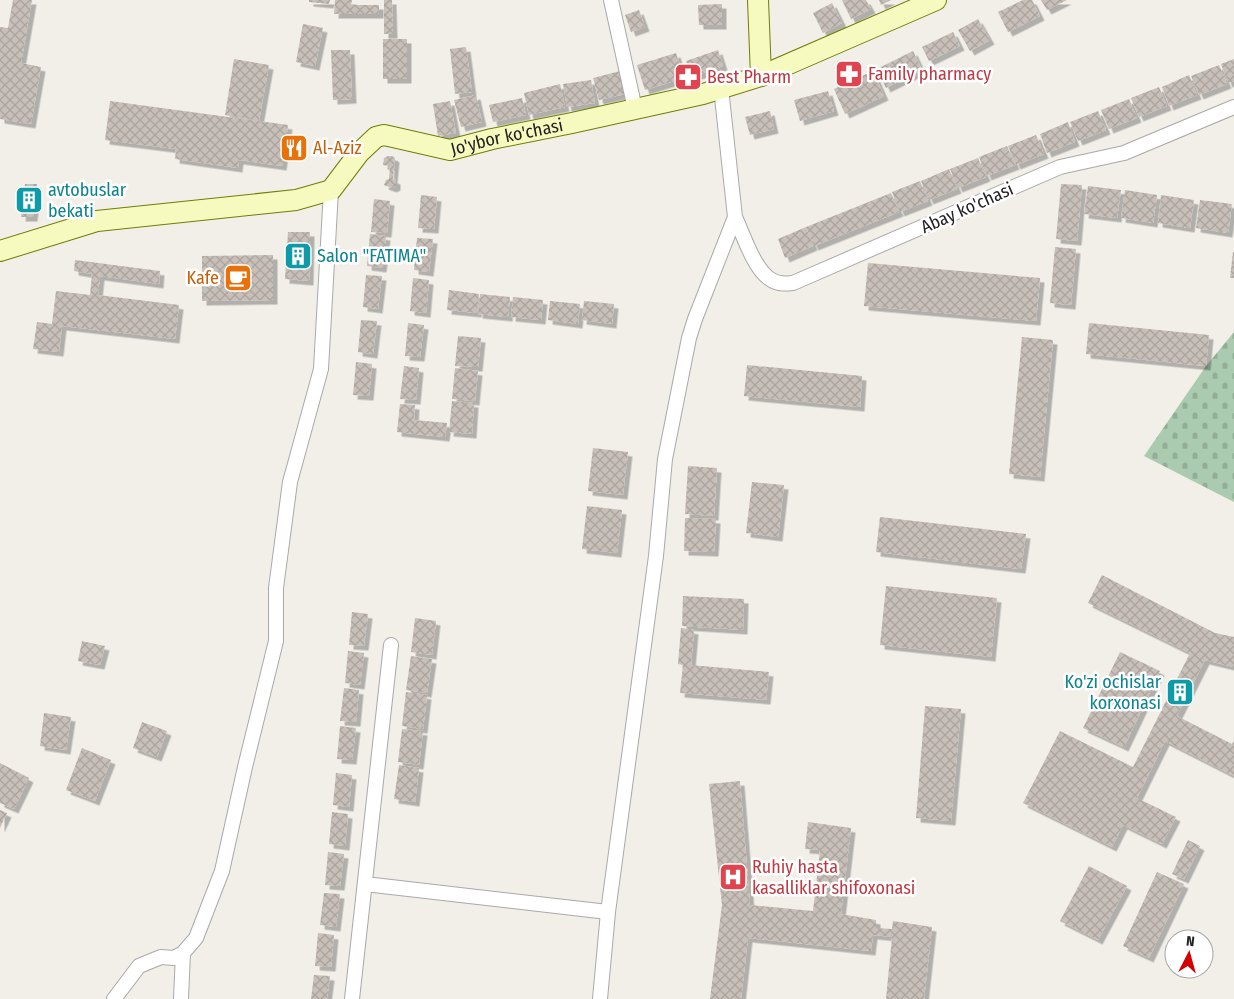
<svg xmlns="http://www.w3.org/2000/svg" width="1234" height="999" font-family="'Fira Sans Condensed',sans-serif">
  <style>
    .cemetery { fill: url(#cemetery-stones) }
    .building { fill: url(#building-cross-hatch); filter: url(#shadow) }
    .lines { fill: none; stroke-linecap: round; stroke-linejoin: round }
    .street-casing { stroke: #a9a9a9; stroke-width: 16 }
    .secondary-casing { stroke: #707d05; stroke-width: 22 }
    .street { stroke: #fff; stroke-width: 14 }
    .secondary { stroke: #f7fabf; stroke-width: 20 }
    .labels { text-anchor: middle; stroke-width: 5; stroke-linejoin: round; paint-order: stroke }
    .health-label { font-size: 18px; fill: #be3a42; stroke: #fff; text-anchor: start }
    .street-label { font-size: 18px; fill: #222; stroke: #fff }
    .food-label { font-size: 18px; fill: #c56008; stroke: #fff; text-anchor: start }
    .culture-label { font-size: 18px; fill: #0d838f; stroke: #fff; text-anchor: start }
  </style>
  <defs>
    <pattern id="cemetery-stones" width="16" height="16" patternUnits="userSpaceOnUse" patternTransform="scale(1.25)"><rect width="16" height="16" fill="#aacbaf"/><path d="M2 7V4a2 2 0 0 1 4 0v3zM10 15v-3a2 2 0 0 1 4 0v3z" fill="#92ae96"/></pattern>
    <pattern id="building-cross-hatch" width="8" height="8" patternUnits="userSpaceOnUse" patternTransform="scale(1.25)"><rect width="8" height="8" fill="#c7bfb8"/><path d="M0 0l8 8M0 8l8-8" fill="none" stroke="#aba49e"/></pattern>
    <filter id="shadow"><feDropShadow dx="4.5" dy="4.5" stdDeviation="0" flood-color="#0004"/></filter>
  </defs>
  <rect width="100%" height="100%" fill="#f2efe9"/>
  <path class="cemetery" d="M1234,332V502L1144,456L1206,366Z"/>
  <path class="building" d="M13,0H32L21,63L41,67L31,124L0,119V27L8,28Z
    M309,0H330L329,4L309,2Z
    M335,0H352L351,5H379V14H334Z
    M384,0H392L393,34H384Z
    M842,0H866L871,9L851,19Z
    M879,0H891L881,5Z
    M1023,0H1032L1040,16L1008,32L998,12Z
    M1041,0H1067L1047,10Z
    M832,3L842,23L823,33L813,13Z
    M722,4V25H699L698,5Z
    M639,10L645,27L631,32L625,15Z
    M978,19L990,40L970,51L958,30Z
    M303,24L323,28L315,66L296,62Z
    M953,32L960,46L929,61L922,47Z
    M383,39H407V79H383Z
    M466,47L472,92L455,94L450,49Z
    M331,50H350L352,99L333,100Z
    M718,50L723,66L692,77L686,61Z
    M913,51L922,70L886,88L877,69Z
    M676,53L684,78L645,90L637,65Z
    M234,59L269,65L259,121L225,115Z
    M1234,59V81L1228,83L1221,64Z
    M1219,65L1227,84L1199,95L1191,76Z
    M620,71L625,94L599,100L593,78Z
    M873,71L884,96L845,114L834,89Z
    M1189,75L1197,95L1169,106L1162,87Z
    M591,80L595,103L567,107L563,84Z
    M560,84L565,107L529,115L524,93Z
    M1159,87L1167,106L1139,117L1131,98Z
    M828,91L834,111L800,121L794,100Z
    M476,95L482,122L461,127L454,100Z
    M522,98L526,115L493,122L489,105Z
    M1129,99L1137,118L1109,129L1101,110Z
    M110,101L288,125L282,166L239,160L238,168L175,159L176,149L105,140Z
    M450,101L456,133L438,136L433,104Z
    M770,111L774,129L750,135L745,117Z
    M1098,111L1106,130L1078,141L1070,122Z
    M1068,122L1075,142L1047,153L1040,134Z
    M1036,135L1044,154L1016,165L1008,146Z
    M1007,146L1015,165L987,176L979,157Z
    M388,156H392L395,158L393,179L396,180V186L392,188L384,185L386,180L389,179L390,166L383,165L384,158Z
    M978,158L986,177L958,188L950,169Z
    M949,169L957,189L929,200L921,181Z
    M920,181L928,201L900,212L892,192Z
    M25,184H37L33,217H21Z
    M1061,184L1082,185L1077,241L1056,239Z
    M1088,186L1121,190L1117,218L1084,214Z
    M1125,190L1157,195L1153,223L1121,218Z
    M891,193L899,212L814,246L806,227Z
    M421,195L437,197L434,229L418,228Z
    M1161,195L1194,200L1190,228L1158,223Z
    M374,199L390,201L387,233L371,232Z
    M1200,200L1232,204L1228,233L1196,228Z
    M806,227L813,246L785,258L778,239Z
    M288,232H310L309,281L285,279Z
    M370,234L386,236L382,268L367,266Z
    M417,238L433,239L429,272L414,270Z
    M1055,247L1076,249L1071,305L1050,303Z
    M1233,252H1234V278H1230Z
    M273,255V300L202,301V256Z
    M75,260L160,271L159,284L100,276L98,295L179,305L175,339L62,326L59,352L33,349L37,322L52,324L56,291L90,295L92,274L74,271Z
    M868,263L1040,278L1036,321L864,306Z
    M366,275L382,276L378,309L363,307Z
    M413,278L429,280L426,313L410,311Z
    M449,290L479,294L477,313L447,310Z
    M480,294L510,297L508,317L478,314Z
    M513,297L543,300L541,320L511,317Z
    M550,301L580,304L578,324L548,320Z
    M584,301L614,304L612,324L582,320Z
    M361,320L377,321L373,354L358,352Z
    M408,323L424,325L420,357L405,356Z
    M1089,323L1209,335L1206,366L1086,354Z
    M458,336L481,338L478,367L455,366Z
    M1022,337L1053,340L1040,477L1009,474Z
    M356,362L372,364L369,396L353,395Z
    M747,365L862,376L860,407L744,396Z
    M404,366L419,368L416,400L400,399Z
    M455,368L478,371L475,401L452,399Z
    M452,401L474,403L472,434L449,432Z
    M400,404L415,405L414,420L447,423L445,437L397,432Z
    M593,448L628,452L623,495L588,491Z
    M688,466L717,468L714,516L685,514Z
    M752,482L784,485L778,537L746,533Z
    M587,506L622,510L617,553L582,549Z
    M880,517L1026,534L1021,569L876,552Z
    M685,518L716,519L714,552L684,551Z
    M1102,575L1215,633L1234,637V667L1205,660L1177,716L1232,744L1234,741V776L1165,741L1137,798L1176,817L1162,844L1123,825L1112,847L1023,803L1060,731L1133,767L1190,653L1088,603Z
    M886,586L997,598L991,657L880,645Z
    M683,596L744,599L743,630L682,626Z
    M352,612L368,614L364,646L349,645Z
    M415,618L436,621L432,655L411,652Z
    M681,628L694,630L691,665L769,672L766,700L680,693L683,665L678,664Z
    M82,641L105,646L100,665L78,661Z
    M348,651L364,653L360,685L345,683Z
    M1120,652L1160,671L1124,747L1083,728Z
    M411,656L432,659L427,693L406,690Z
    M344,688L359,690L356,722L340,721Z
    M406,692L427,695L423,729L402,726Z
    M925,706L961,709L951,821L916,818Z
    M44,713L71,717L66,750L40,746Z
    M142,722L167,731L157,757L133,748Z
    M340,726L356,728L352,760L337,759Z
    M402,729L423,731L419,765L398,762Z
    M82,748L111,760L95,801L66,790Z
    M0,763L29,778L14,809L0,803Z
    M399,765L419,768L415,802L394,799Z
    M336,773L352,775L349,807L333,805Z
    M740,781L750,905L813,911L820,850L805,849L808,822L851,828L841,914L876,920V928L892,929L893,921L932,927L924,999H886L892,937L873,935L871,951L748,938L741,999H710L722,905L709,784Z
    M0,810L7,813L0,828Z
    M332,812L348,814L345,846L329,844Z
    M1188,840L1200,846L1184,879L1172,874Z
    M328,852L344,854L340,886L325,885Z
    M1089,866L1127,886L1098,940L1060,921Z
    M1157,872L1184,884L1149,958L1123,946Z
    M324,893L340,894L336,927L320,925Z
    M318,933L334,935L331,967L315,966Z
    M314,975L330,976L327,999H311Z"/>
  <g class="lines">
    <g class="street-casing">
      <path id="street" d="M611,0L635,109
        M735,217C743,234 754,269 770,279C777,284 784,284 793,283L1060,167L1124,153L1234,107
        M365,884L608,912
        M114,999L139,966L161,957L174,958L183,953L196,938L222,871L245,767L276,641V588L290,482L321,369L331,190
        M181,999L183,953
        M352,999L391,645
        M600,999L608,912L656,556L665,459L689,338L695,319L735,217L721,88"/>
    </g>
    <g class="secondary-casing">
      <g id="secondary">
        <path d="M758,0L761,76"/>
        <path id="s1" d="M0,251L97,221L296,200L331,190L359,153L376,137L384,135L393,137L450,150L492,139L572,123L703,94L761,76L936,0"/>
      </g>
    </g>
    <use href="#street" class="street"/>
    <use href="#secondary" class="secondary"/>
  </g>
  <defs>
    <g id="pharmacy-square" transform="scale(1.4375)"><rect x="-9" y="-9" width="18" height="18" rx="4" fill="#e0444e" stroke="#fff"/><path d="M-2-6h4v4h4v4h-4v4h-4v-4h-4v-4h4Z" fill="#fff"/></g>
    <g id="restaurant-square" transform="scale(1.4375)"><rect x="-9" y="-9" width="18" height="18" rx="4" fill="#e8710a" stroke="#fff"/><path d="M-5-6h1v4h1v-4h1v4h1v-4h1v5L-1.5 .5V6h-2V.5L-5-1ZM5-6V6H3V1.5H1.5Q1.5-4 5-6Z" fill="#fff"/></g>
    <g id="building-square" transform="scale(1.4375)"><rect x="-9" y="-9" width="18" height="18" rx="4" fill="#0f9aa8" stroke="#fff"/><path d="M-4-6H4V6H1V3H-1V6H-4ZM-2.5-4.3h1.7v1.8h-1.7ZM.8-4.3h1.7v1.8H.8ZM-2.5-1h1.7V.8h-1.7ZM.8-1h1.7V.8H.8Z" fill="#fff"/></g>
    <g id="cafe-square" transform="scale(1.4375)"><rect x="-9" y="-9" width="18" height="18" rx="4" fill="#e8710a" stroke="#fff"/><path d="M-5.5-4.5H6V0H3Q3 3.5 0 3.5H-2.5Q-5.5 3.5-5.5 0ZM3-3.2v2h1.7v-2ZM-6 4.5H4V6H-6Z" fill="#fff"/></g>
    <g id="hospital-square" transform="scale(1.4375)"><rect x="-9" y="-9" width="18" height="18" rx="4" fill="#e0444e" stroke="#fff"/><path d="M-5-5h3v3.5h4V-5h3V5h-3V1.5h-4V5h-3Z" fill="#fff"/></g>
  </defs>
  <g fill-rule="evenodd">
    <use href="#pharmacy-square" x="849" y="74"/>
    <use href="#pharmacy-square" x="688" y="77"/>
    <use href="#restaurant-square" x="294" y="148"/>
    <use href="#building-square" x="29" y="200"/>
    <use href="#building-square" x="298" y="256"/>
    <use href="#cafe-square" x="238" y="278"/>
    <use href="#building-square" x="1180" y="692"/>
    <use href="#hospital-square" x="733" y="877"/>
  </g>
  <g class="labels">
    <g class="health-label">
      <text x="868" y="80">Family pharmacy</text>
      <text x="707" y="83">Best Pharm</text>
      <text x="752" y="873">Ruhiy hasta<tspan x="752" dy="21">kasalliklar shifoxonasi</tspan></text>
    </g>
    <g class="street-label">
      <text dy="6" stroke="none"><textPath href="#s1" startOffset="542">Jo'ybor ko'chasi</textPath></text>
      <text transform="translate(967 208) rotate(-24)" y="6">Abay ko'chasi</text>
    </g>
    <g class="food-label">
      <text x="313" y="154">Al-Aziz</text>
      <text x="219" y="284" text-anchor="end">Kafe</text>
    </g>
    <g class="culture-label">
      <text x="48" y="196">avtobuslar<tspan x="48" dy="21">bekati</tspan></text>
      <text x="317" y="262">Salon "FATIMA"</text>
      <text x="1161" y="688" text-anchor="end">Ko'zi ochislar<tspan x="1161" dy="21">korxonasi</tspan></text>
    </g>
  </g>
  <g transform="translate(1189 954) rotate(6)"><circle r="24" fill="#ffffff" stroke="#a7a7a7"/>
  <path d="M0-4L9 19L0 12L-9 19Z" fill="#d40000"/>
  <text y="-8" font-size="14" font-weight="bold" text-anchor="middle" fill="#222222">N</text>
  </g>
</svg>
